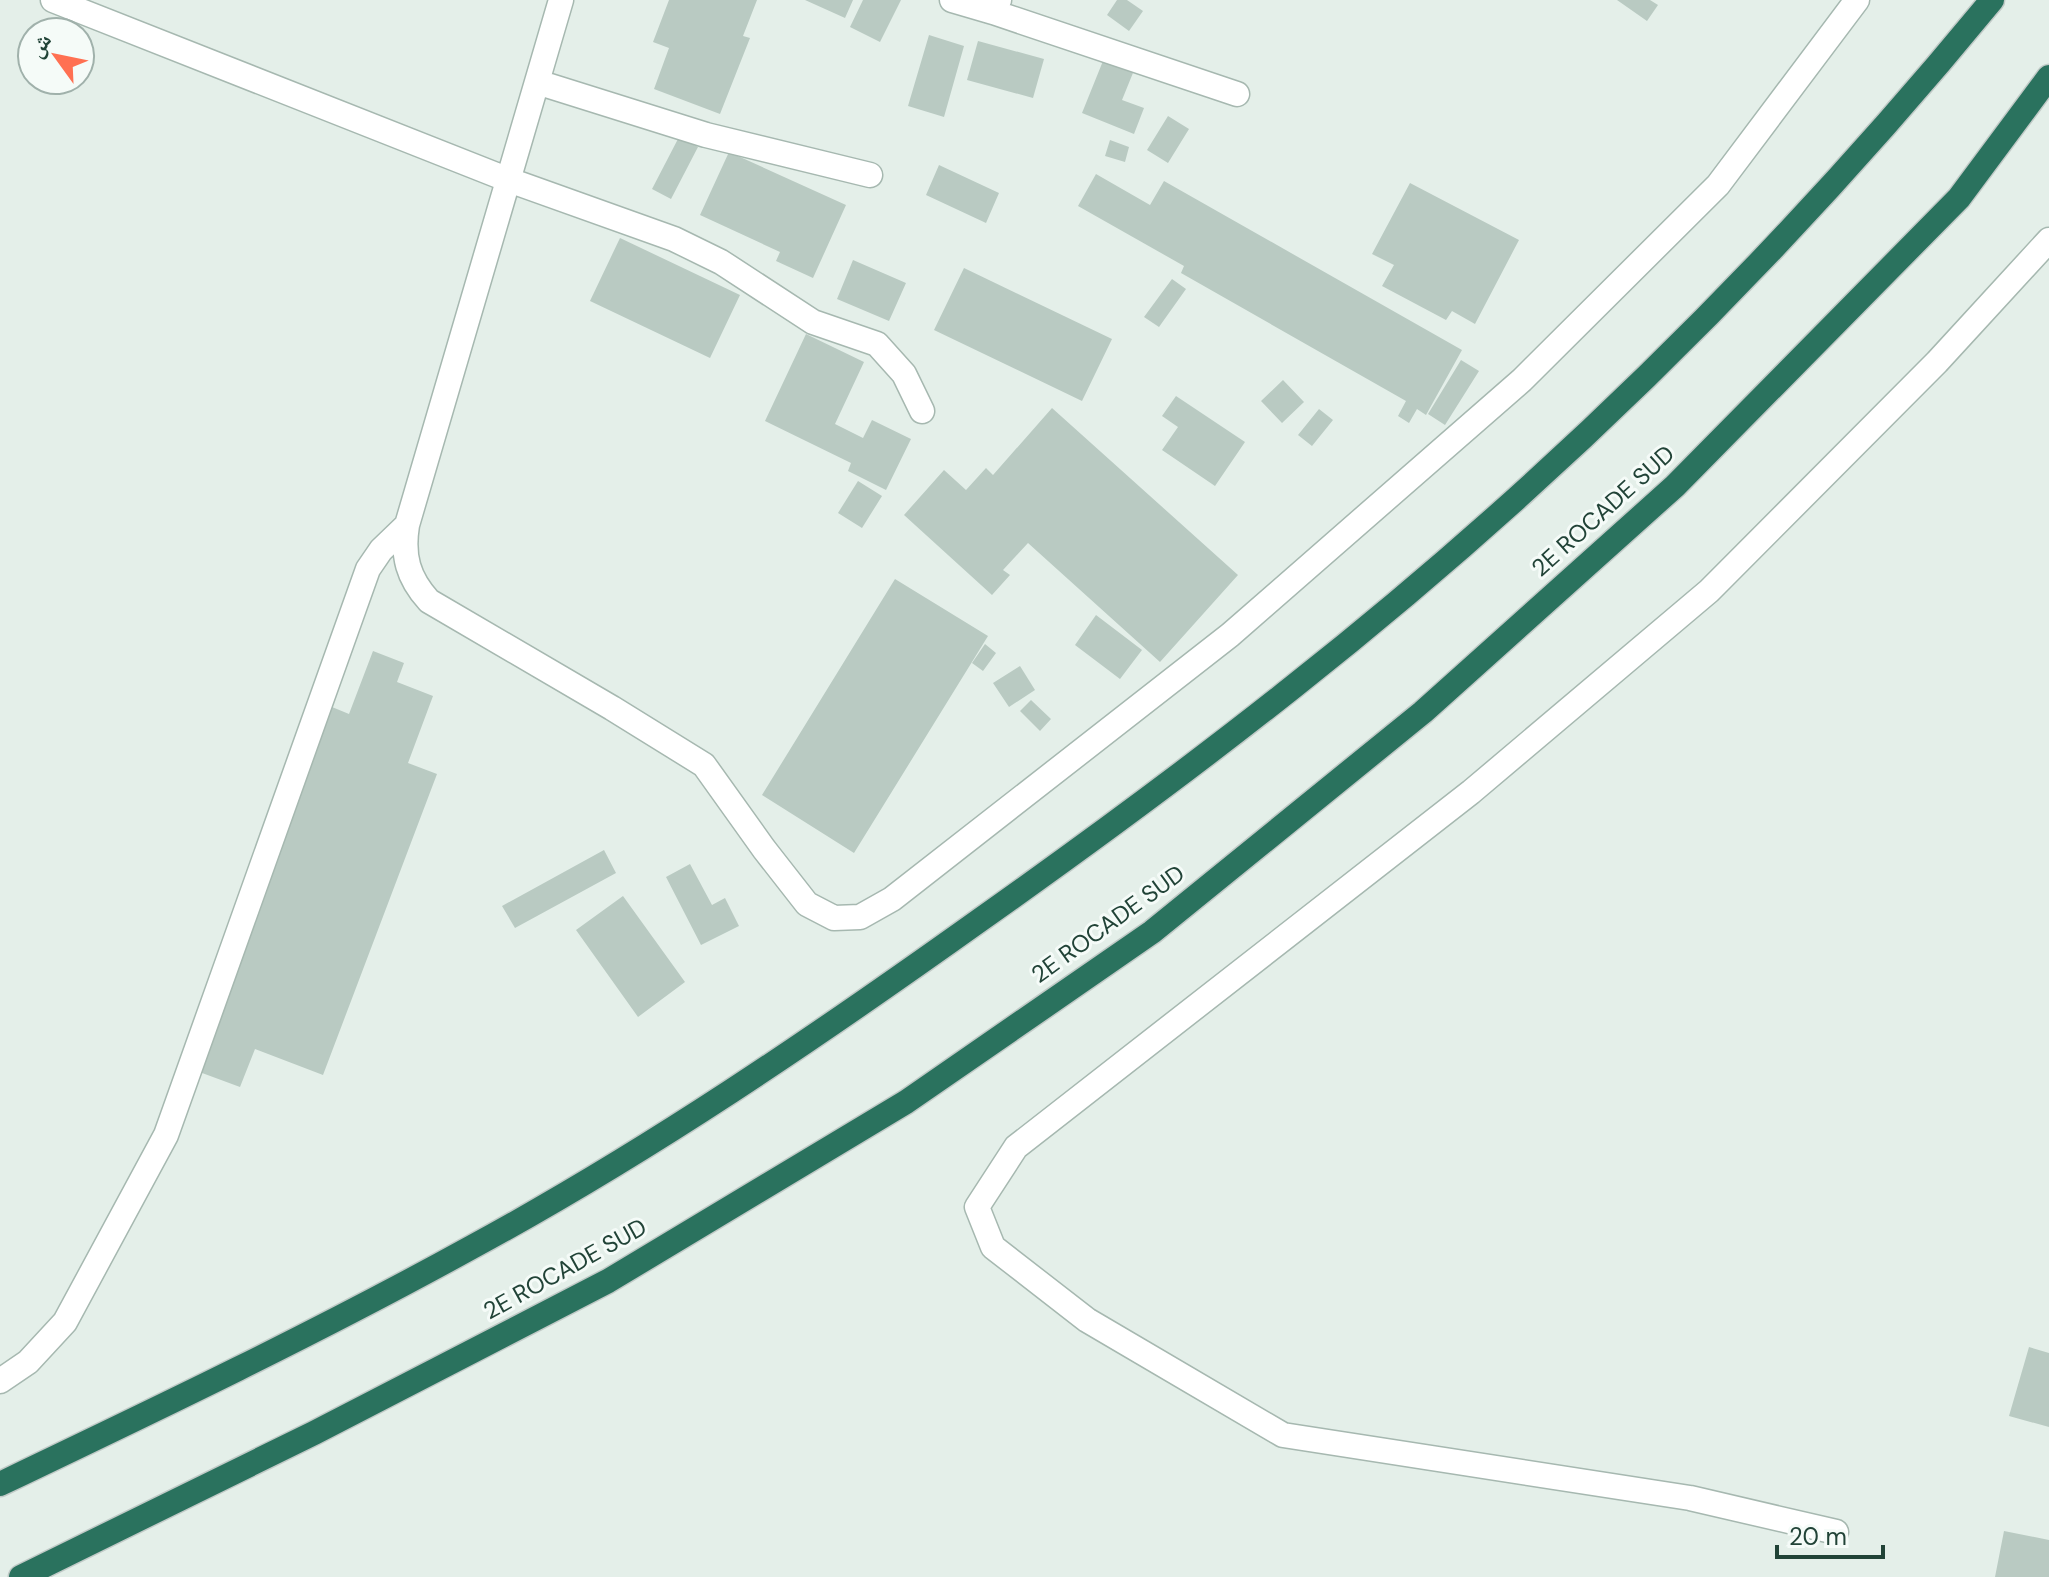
<svg xmlns="http://www.w3.org/2000/svg" width="2049" height="1577" font-family="'DM Sans','Noto Naskh Arabic',sans-serif">
  <style>
    .building { fill: #b9cac2 }
    .lines { fill: none; stroke-linecap: round; stroke-linejoin: round }
    .minor-casing { stroke: #a6b8b0; stroke-width: 27 }
    .highway-casing { stroke: #c1cac7; stroke-width: 27 }
    .minor { stroke: #fff; stroke-width: 24 }
    .highway { stroke: #2a725e; stroke-width: 24 }
    .labels { text-anchor: middle; stroke-width: 6; stroke-linejoin: round; paint-order: stroke }
    .street-label { font-size: 24px; fill: #214337; stroke: #f5fbf8 }
  </style>
  <rect width="100%" height="100%" fill="#e4efe9"/>
  <path class="building" d="M669,0H757L743,36L750,38L720,114L654,89L669,48L653,42Z
    M805,0H853L845,18Z
    M863,0H901L880,42L850,27Z
    M1117,0H1127L1143,11L1129,31L1107,15Z
    M1617,0H1650L1658,5L1647,21Z
    M929,35L964,46L944,117L908,106Z
    M978,41L1044,59L1033,98L967,80Z
    M1107,51L1137,63L1122,100L1144,108L1134,134L1082,113Z
    M1168,116L1189,129L1168,163L1147,150Z
    M679,137L698,147L671,199L652,189Z
    M1110,140L1129,147L1125,162L1105,156Z
    M729,152L846,205L813,278L776,261L780,252L700,215Z
    M939,165L999,193L986,223L926,195Z
    M1096,174L1150,205L1164,181L1462,350L1426,415L1417,409L1409,423L1398,416L1406,401L1181,273L1184,266L1078,206Z
    M1410,183L1519,240L1475,324L1452,311L1446,320L1382,286L1394,265L1372,254Z
    M620,238L740,295L710,358L590,301Z
    M853,260L906,283L889,321L837,299Z
    M964,268L1112,339L1082,401L934,330Z
    M1172,279L1186,289L1159,327L1144,317Z
    M806,334L864,362L835,424L863,438L872,420L911,439L886,490L848,471L851,463L765,421Z
    M1461,360L1479,371L1445,425L1428,414Z
    M1283,380L1304,402L1282,423L1261,401Z
    M1176,396L1245,442L1215,486L1162,450L1178,427L1162,416Z
    M1052,408L1238,575L1160,662L1028,543L1003,570L1010,575L992,595L904,515L944,470L966,490L986,468L993,475Z
    M1319,409L1333,420L1312,446L1298,435Z
    M858,481L882,496L862,528L838,513Z
    M895,579L988,636L854,853L762,795Z
    M1096,615L1142,650L1120,679L1075,645Z
    M985,644L996,653L983,671L972,663Z
    M373,651L404,663L397,682L433,696L408,763L437,774L323,1075L255,1049L240,1087L194,1070L332,707L349,714Z
    M1020,666L1035,690L1009,707L993,683Z
    M1031,700L1051,719L1040,731L1020,711Z
    M604,850L616,873L515,928L502,906Z
    M690,864L712,905L725,898L739,926L701,945L666,877Z
    M623,896L685,982L638,1017L576,930Z
    M2029,1347L2049,1353V1427L2009,1416Z
    M2004,1531L2049,1540V1577H1995Z"/>
  <g class="lines">
    <g class="minor-casing">
      <path id="minor" d="M53,0L509,180L674,239L721,262L813,322L877,344L904,374L922,411
        M561,0L407,525C402,556 408,578 429,601L612,708L704,765L764,849L807,904L834,918L860,917L892,899L1230,635L1522,380L1718,185L1857,0
        M952,0L993,12L999,0
        M993,12L1237,94
        M537,82L706,135L870,175
        M0,1381L28,1362L65,1322L166,1135L368,569L381,550L407,525
        M1836,1532L1690,1498L1283,1435L1087,1320L993,1247L977,1207L1016,1147L1471,792L1709,591L1937,362L2049,240"/>
    </g>
    <g class="highway-casing">
      <path id="highway" d="M0,1484C159,1408 318,1332 472,1247C649,1151 816,1037 980,920C1086,845 1191,768 1293,687C1549,485 1785,252 1992,0
        M21,1577L314,1433L608,1281L906,1102L1152,932L1423,712L1675,486L1959,198L2049,77"/>
    </g>
    <use href="#minor" class="minor"/>
    <use href="#highway" class="highway"/>
  </g>
  <g class="labels">
    <g class="street-label">
      <text transform="translate(1603 511) rotate(-42)" y="8">2E ROCADE SUD</text>
      <text transform="translate(1108 924) rotate(-36)" y="8">2E ROCADE SUD</text>
      <text transform="translate(565 1269) rotate(-29)" y="8">2E ROCADE SUD</text>
    </g>
  </g>
  <g transform="translate(56 56) rotate(303)"><circle r="38" fill="#f5fbf8" stroke="#a0b1ab" stroke-width="2"/>
  <path d="M0-6L14 30L0 20L-14 30Z" fill="#ff7052"/>
  <text y="-12" font-size="22" font-weight="bold" text-anchor="middle" fill="#214337">ش</text>
  </g>
  <path d="M1777 1545v12h106v-12" fill="none" stroke="#214337" stroke-width="4"/>
  <text x="1789" y="1545" font-size="24" fill="#214337" stroke="#f5fbf8" stroke-width="6" paint-order="stroke">20 m</text>
</svg>
